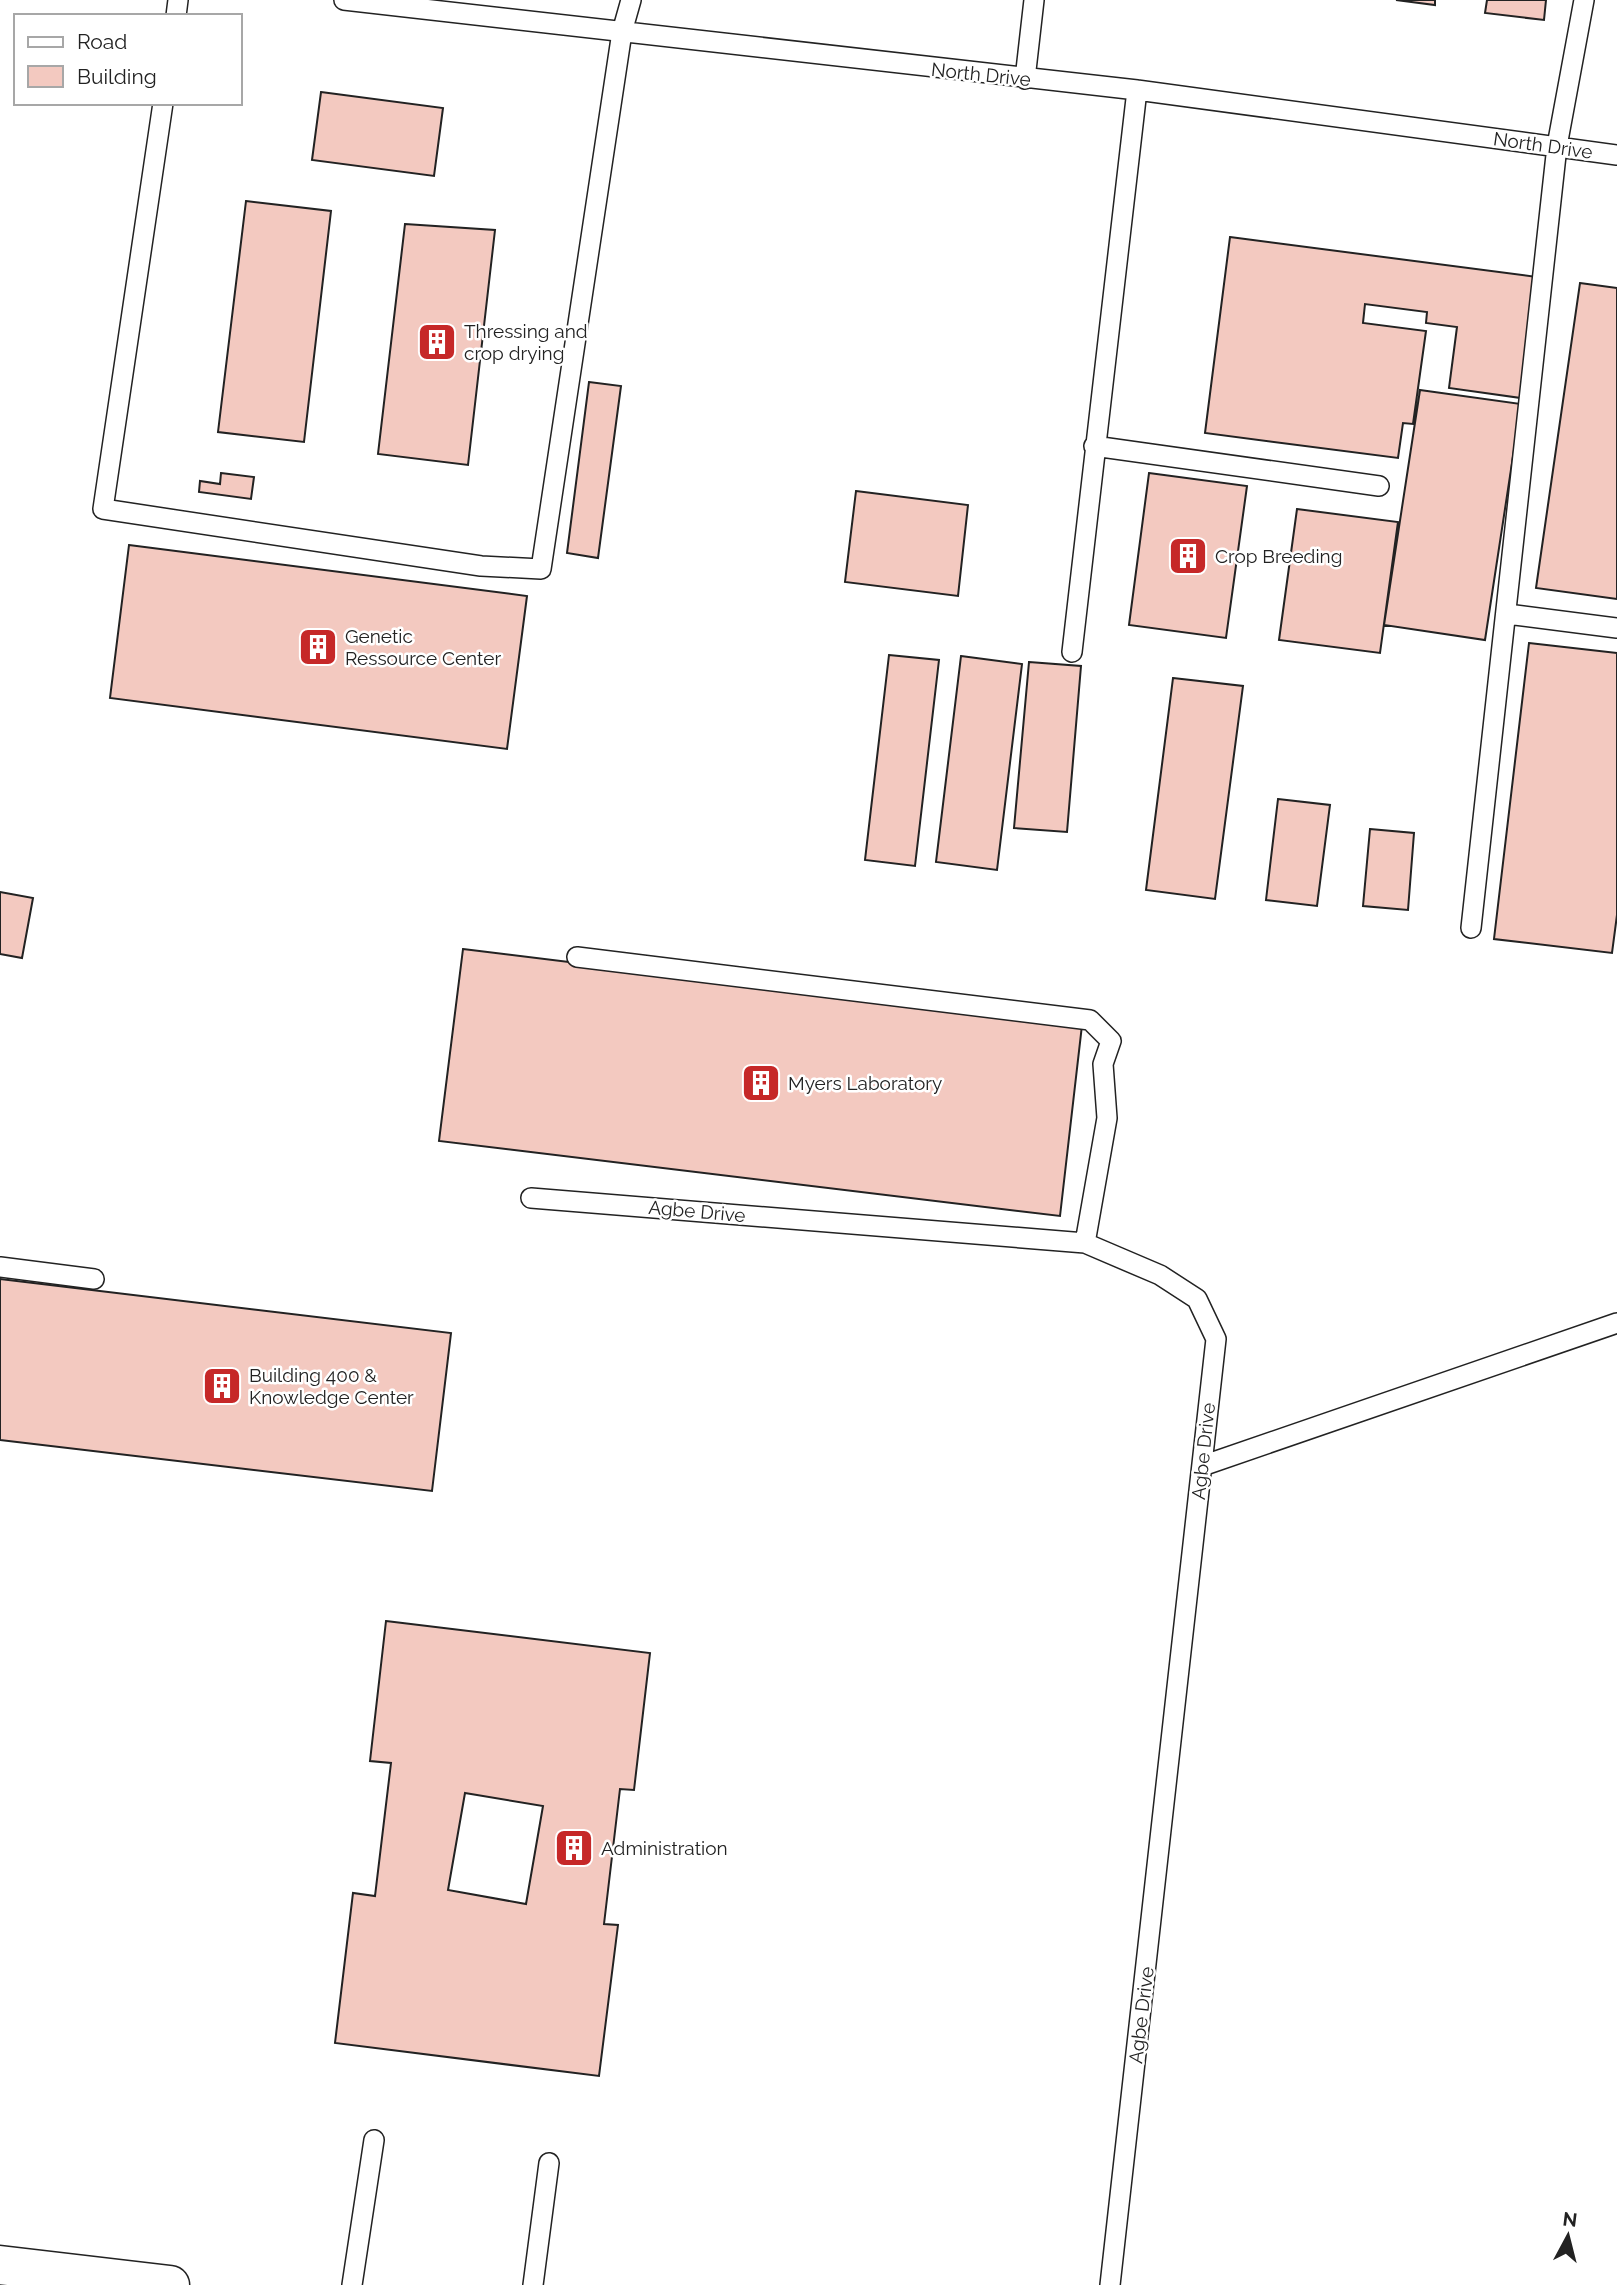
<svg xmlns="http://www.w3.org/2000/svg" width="1617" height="2285" font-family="Raleway,sans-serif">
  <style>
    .building { fill: #f3c9c0; stroke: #222; stroke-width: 2; fill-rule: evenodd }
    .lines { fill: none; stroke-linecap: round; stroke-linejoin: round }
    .service-casing { stroke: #222; stroke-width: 22 }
    .minor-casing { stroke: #222; stroke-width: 41 }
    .service { stroke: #fff; stroke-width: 19 }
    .minor { stroke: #fff; stroke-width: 38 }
    .labels { text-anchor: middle; stroke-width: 5; stroke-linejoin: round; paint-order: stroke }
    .street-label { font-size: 19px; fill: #222; stroke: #fff }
    .poi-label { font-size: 19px; fill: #222; stroke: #fff; text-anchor: start }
  </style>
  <rect width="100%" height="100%" fill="#fff"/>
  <path class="building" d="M1396,0H1435V5Z
    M1487,0H1546L1544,20L1485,13Z
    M321,92L443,108L434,176L312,160Z
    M246,201L331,211L304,442L218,432Z
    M405,224L495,230L468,465L378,454Z
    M1230,237L1537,277L1521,398L1449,388L1457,327L1426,323L1427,312L1365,304L1363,323L1426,331L1413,424L1403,423L1398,458L1205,433Z
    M1580,283L1617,288V599L1536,588Z
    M589,382L621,386L598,558L567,553Z
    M1420,390L1521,404L1485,640L1384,625Z
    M221,473L254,477L251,499L199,492L200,481L220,484Z
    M1149,473L1247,486L1226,638L1129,625Z
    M856,491L968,505L958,596L845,582Z
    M1297,509L1398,522L1380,653L1279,640Z
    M129,545L527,596L507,749L110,698Z
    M1529,643L1617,653V915L1612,953L1494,939Z
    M889,655L939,660L915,866L865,860Z
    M961,656L1022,664L997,870L936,862Z
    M1029,662L1081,666L1067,832L1014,828Z
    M1173,678L1243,686L1215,899L1146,890Z
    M1278,799L1330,805L1317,906L1266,900Z
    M1370,829L1414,833L1408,910L1363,906Z
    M0,892L33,898L22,958L0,954Z
    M463,949L1082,1025L1060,1216L439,1141Z
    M0,1279L451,1333L432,1491L0,1440Z
    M386,1621L650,1653L634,1790L620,1789L604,1924L618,1925L599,2076L335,2043L353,1893L375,1896L391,1763L370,1761ZM465,1793L543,1806L526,1904L448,1890Z"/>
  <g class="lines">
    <g class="service-casing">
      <path id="service" d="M344,0L1137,90L1617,155
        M176,16L178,0
        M1025,79L1034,0
        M163,103L103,509L481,566L541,569L622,32L631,0
        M1094,446L1379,486
        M1507,614L1617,628
        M1072,652L1137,90
        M1471,928L1557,146L1584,0
        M577,957L1090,1020L1111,1041L1103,1064L1107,1118L1085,1243
        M531,1198L1085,1243L1160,1275L1197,1299L1216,1339L1110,2285
        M0,1267L94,1279
        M1202,1466L1617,1323
        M352,2285L374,2140
        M533,2285L549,2163"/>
    </g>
    <g class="minor-casing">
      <path id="minor" d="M0,2265L170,2285"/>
    </g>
    <use href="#service" class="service"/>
    <use href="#minor" class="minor"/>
  </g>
  <defs>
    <g id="building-square" transform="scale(2.0125)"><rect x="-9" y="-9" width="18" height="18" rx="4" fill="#c62828" stroke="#fff"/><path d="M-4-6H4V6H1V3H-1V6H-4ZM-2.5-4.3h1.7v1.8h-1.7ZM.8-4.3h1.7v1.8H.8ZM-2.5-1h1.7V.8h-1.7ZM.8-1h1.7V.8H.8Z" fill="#fff"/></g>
  </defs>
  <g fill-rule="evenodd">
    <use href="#building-square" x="437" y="342"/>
    <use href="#building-square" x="1188" y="556"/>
    <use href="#building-square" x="318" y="647"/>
    <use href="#building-square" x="761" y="1083"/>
    <use href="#building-square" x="222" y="1386"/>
    <use href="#building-square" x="574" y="1848"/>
  </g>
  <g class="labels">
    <g class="street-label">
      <text transform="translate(981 74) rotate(6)" y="7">North Drive</text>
      <text transform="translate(1543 145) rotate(8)" y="7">North Drive</text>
      <text transform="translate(697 1211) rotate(5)" y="7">Agbe Drive</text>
      <text transform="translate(1203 1451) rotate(-84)" y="7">Agbe Drive</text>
      <text transform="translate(1141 2015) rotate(-83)" y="7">Agbe Drive</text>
    </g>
    <g class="poi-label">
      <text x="464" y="338">Thressing and<tspan x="464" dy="22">crop drying</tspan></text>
      <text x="1215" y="563">Crop Breeding</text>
      <text x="345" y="643">Genetic<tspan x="345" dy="22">Ressource Center</tspan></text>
      <text x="788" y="1090">Myers Laboratory</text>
      <text x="249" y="1382">Building 400 &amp;<tspan x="249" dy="22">Knowledge Center</tspan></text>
      <text x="601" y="1855">Administration</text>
    </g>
  </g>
  <rect x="14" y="14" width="228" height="91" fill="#ffffff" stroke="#a7a7a7" stroke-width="2"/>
  <rect x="28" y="37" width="35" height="10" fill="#ffffff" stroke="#a7a7a7" stroke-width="2"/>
  <text x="77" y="49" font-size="21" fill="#222222">Road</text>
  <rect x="28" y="66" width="35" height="21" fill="#f3c9c0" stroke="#a7a7a7" stroke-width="2"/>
  <text x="77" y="84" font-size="21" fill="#222222">Building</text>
  <g transform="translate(1568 2236) rotate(7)" stroke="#ffffff" stroke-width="5" paint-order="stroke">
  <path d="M0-5L12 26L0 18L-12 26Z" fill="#222222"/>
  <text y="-10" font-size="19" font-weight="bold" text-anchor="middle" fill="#222222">N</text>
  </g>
</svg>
